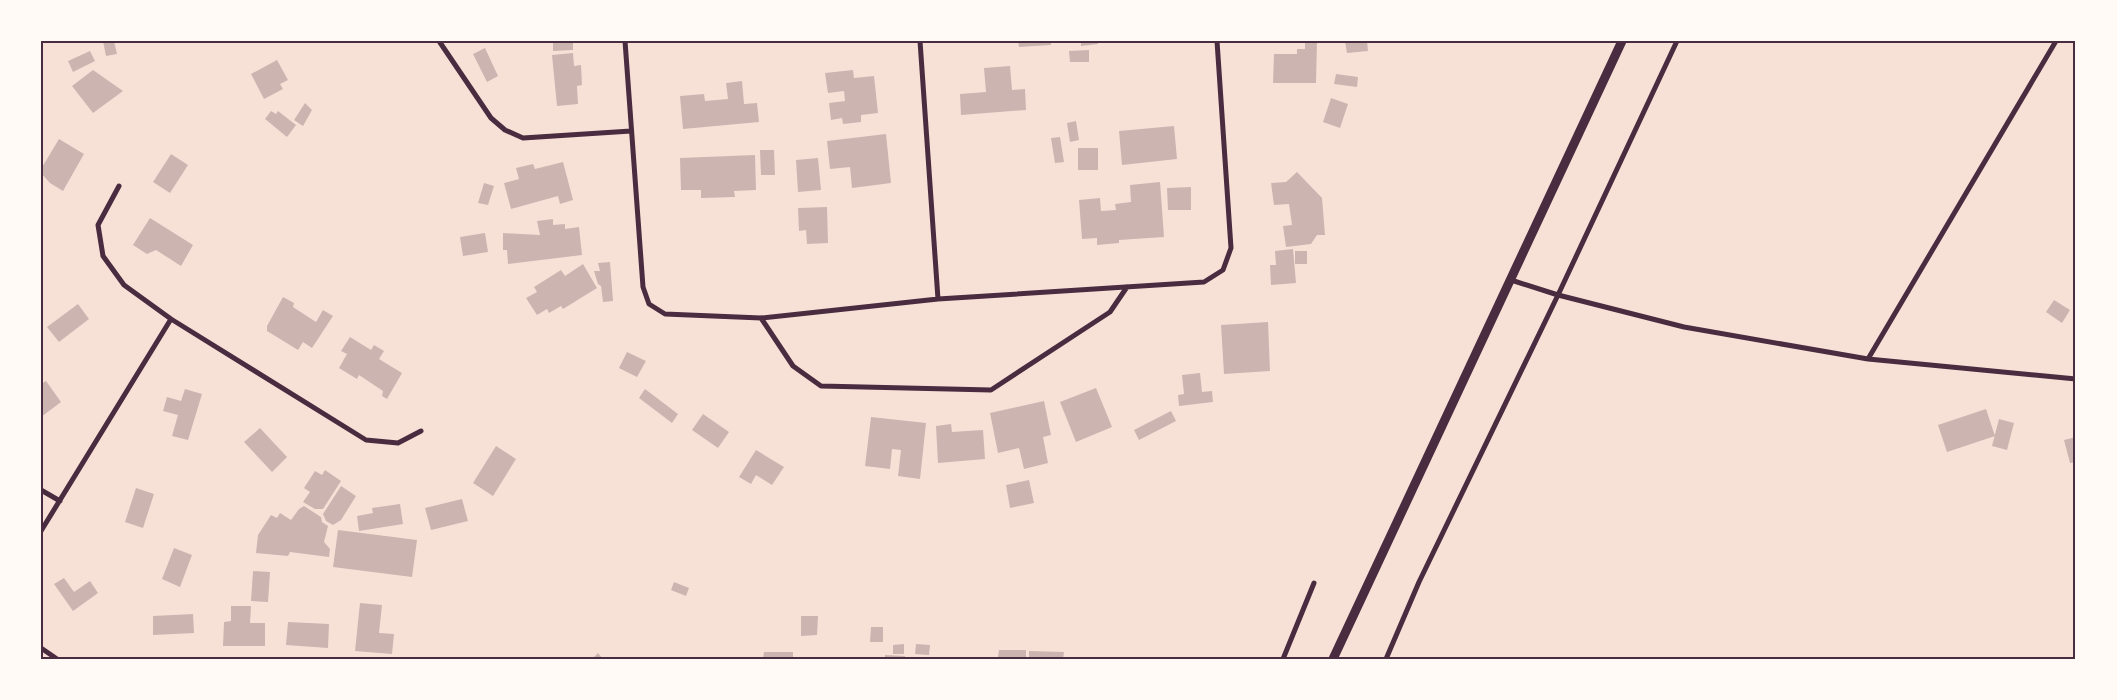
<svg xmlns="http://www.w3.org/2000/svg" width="2117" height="700" font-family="'Work Sans',sans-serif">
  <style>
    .building { fill: #ccb4b1 }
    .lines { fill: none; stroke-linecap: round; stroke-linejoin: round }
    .minor { stroke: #4a2c40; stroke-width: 5 }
    .tertiary { stroke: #4a2c40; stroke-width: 9 }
    .neatline { fill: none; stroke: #4a2c40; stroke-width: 2 }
  </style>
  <rect width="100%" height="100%" fill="#f7e1d7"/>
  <path class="building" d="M103,41H114L117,54L106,56Z
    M553,41H573V50L553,51Z
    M1018,41H1051V45L1019,47Z
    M1081,41H1097L1098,44L1081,46Z
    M1305,41H1317L1316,83H1273L1274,54H1297V49H1305Z
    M1345,41H1367L1368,51L1347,53Z
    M485,48L498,76L487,82L473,54Z
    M1089,50V62H1070L1069,51Z
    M90,51L95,61L73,72L68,61Z
    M573,53L574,66L581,65L582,85L577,86L578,104L557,106L552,55Z
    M277,60L288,80L280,84L283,89L264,99L251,74Z
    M1010,66L1012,90L1025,89L1026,110L961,115L960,94L986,92L984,68Z
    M93,70L123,91L93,113L72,86Z
    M853,70L854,78L874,76L878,113L861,115V122L843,124L842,118L831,120L829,103L845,101L844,91L828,93L825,73Z
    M1336,74L1358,77L1357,87L1334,84Z
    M742,81L744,104L757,103L759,122L683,129L680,96L704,94L705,101L728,99L726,83Z
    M1331,98L1348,104L1340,128L1323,122Z
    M305,103L312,110L303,126L294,120Z
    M271,111L276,114L278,111L296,125L287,137L265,119Z
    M1076,121L1079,140L1070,142L1067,123Z
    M1174,126L1177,159L1122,165L1119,131Z
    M886,134L891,183L852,188L850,167L830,169L827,141Z
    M1060,137L1064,162L1055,163L1051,138Z
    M59,139L84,154L63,191L50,183L41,173V169Z
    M1078,148H1098V170H1078Z
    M760,150H774L775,175H761Z
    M171,154L188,165L170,193L153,182Z
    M755,155L756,190L734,191L735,197L701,198V190H681L680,158Z
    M818,158L821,190L798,192L796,160Z
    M563,162L573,200L560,204L558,196L511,209L504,183L519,179L516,168L533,164L535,169Z
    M1297,172L1322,198L1325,235H1317L1311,244L1286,247L1283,226L1292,225L1289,204L1274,205L1271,183L1286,182Z
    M1160,182L1164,237L1119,240V243L1097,245V238L1082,239L1079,200L1100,198L1101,211L1116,210L1115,204L1131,202L1130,185Z
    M484,183L494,186L488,205L478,203Z
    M1191,187V210H1168L1167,188Z
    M827,207L828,243L807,244L806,230L799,231L798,208Z
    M150,218L193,245L181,266L156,250L147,254L133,245Z
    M553,219V225L565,224V229L579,227L582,255L508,264L507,250H503V233L540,235L537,221Z
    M485,233L488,252L463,256L460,237Z
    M1293,249L1296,283L1271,285L1270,265H1276L1275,251Z
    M1295,251H1307V264H1295Z
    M610,262L613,301L603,302L601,286L598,284L594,271H600L598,263Z
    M583,264L597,288L563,309L561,306L549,313L547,309L537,315L526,298L537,292L534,287L561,270L565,276Z
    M283,297L294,303L293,307L316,322L323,310L333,316L312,348L303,342L298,350L267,331V326Z
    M2054,300L2070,310L2062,323L2046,312Z
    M78,304L89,319L59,342L47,327Z
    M1268,322L1270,371L1224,374L1221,325Z
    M350,337L371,350L374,345L384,351L379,359L402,373L387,399L382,396L383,391L359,375L357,379L339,368L347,354L341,351Z
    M627,352L646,361L637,377L619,368Z
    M1200,373L1202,392L1212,391L1213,402L1179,406L1178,395L1184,394L1182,375Z
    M46,381L61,402L41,417V384Z
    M1096,388L1112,427L1076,442L1060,402Z
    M185,389L202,394L188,440L172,436L178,415L163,411L167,397L181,401Z
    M645,389L678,414L672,423L639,398Z
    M1044,401L1051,435L1043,437L1048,463L1024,469L1019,448L998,453L990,413Z
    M1986,409L1995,436L1947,452L1938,425Z
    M1171,411L1176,421L1139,440L1134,430Z
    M703,414L729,432L718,448L692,430Z
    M871,417L926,423L920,479L898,476L901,450L892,449L890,469L865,466Z
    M1999,419L2014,423L2007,450L1992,446Z
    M951,424L952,432L983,430L985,459L938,463L936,426Z
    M260,428L287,457L272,472L244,442Z
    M2076,437V462L2070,463L2064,440Z
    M496,446L516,459L493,496L473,483Z
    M756,450L784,467L772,485L756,475L751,484L739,477Z
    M325,470L341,481L323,509H315L303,502L310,492L304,488L315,471L322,475Z
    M1029,480L1034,503L1010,508L1006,485Z
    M341,486L356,496L341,520L333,525L326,521L323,514Z
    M136,488L154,494L143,528L125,522Z
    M462,499L468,521L431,530L425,508Z
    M400,504L403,524L359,531L357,516L373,513L372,508Z
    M304,506L321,517L322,522L328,526L324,542L330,549L329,557L290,552L288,556L256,553L258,535L271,515L277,518L280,513L291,520L299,509Z
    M338,530L417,540L412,577L333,567Z
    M174,548L192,555L180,587L162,579Z
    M253,571L270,572L268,602L251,601Z
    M64,578L74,592L90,581L98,593L73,611L54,584Z
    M674,582L689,588L686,596L671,590Z
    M360,603L382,605L379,633L394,634L392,654L355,651Z
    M231,606H251L250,623H265V646H223L224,622L231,621Z
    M193,614L194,633L153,635V616Z
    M801,616H818L817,635L801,636Z
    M288,622L329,624L328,648L286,645Z
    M871,627H883V642H870Z
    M904,644V654H893V645Z
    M916,644L930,645L929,655L915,654Z
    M999,650H1026V658L998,657Z
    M1029,651L1064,652L1063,659H1029Z
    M764,652H793V659H763Z
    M598,653L603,659H592Z
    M885,655L905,656V659H885Z"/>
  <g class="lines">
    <path class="minor" d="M439,41L491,118L505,130L523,138L631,131
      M625,41L643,287L649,304L665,314L761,318L938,299L1204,282L1223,270L1231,248L1217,41
      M920,41L938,299
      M119,186L98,225L103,256L124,285L171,319L366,440L398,443L421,431
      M1511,280L1558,295L1684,327L1868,359L2076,379
      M761,318L793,366L821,386L991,390L1110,312L1127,287
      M1868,359L2056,41
      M41,490L60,501
      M41,531L171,319
      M41,648L57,659
      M1283,659L1314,583
      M1386,659L1419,582L1558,295L1677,41"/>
    <path class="tertiary" d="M1333,659L1622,41"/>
  </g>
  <rect width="2117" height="700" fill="none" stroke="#fffaf5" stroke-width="85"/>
  <rect x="42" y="42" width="2032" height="616" class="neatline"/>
</svg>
